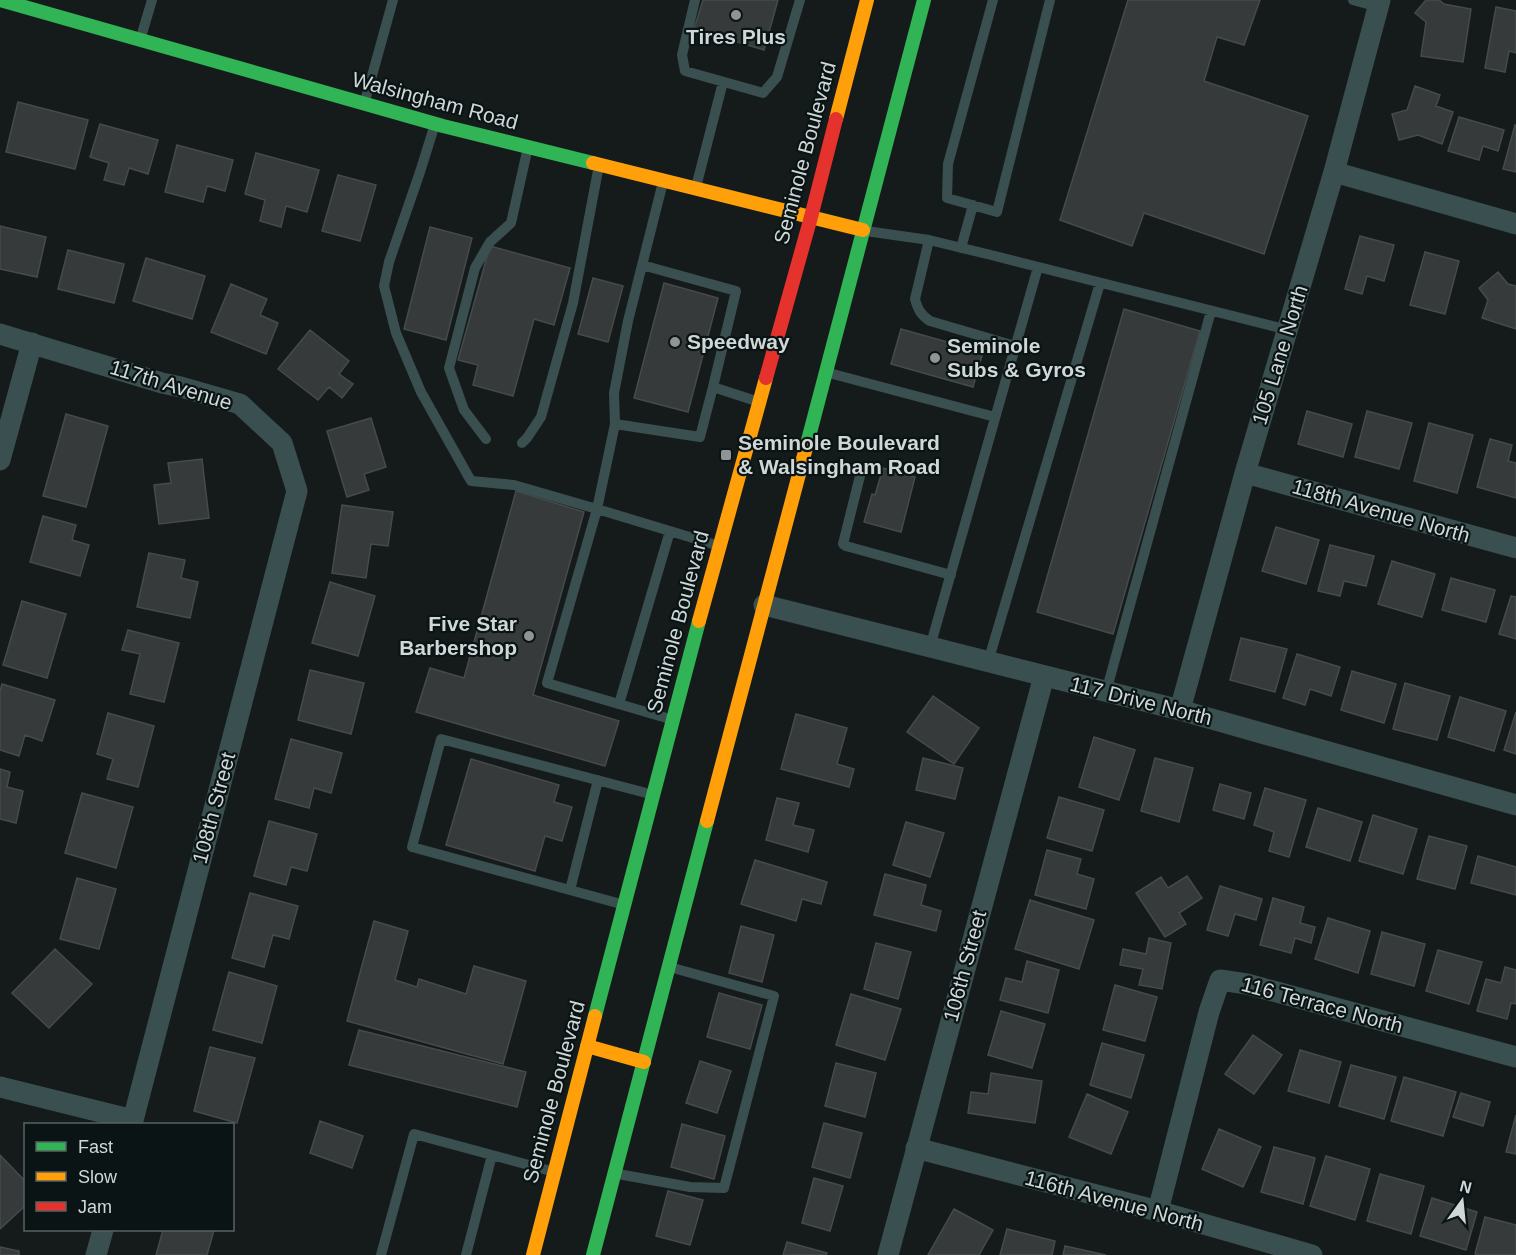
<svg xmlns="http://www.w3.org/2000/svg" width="1516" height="1255" font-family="Helvetica,sans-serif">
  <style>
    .building { fill: #363a3a; stroke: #454a4a; stroke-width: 1.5 }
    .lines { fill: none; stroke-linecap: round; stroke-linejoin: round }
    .lane { stroke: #3a4f4f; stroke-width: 10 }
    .street { stroke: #3a4f4f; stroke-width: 21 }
    .fast { stroke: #30b455; stroke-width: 14 }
    .slow { stroke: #ff9f0a; stroke-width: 14 }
    .jam { stroke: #e5322d; stroke-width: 14 }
    .poi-dot { fill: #8f9595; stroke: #0a1414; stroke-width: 2 }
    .labels { text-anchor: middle; stroke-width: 4.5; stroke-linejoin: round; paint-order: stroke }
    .poi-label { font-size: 21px; font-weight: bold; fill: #d0d7d7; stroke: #0a1414; text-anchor: start }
    .street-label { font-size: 21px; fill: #d0d7d7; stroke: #0a1414 }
  </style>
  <rect width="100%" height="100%" fill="#151b1b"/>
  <path class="building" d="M703,0H778L764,50L694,29Z
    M1128,0H1260L1244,45L1217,37L1204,81L1308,116L1264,254L1144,213L1132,246L1060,220Z
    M1426,0H1439L1444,4L1471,9L1463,62L1421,56L1426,22L1415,13Z
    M1496,7L1516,11V53L1509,51L1505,72L1485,68Z
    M1415,86L1440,95L1436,106L1453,112L1442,144L1418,135L1399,140L1392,114L1407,110Z
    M18,102L88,120L75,169L6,152Z
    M1459,117L1504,130L1498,151L1483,146L1479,160L1448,151Z
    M100,124L158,140L148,174L129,168L124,185L104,180L109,163L90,157Z
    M1515,125L1516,126V172L1503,169Z
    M177,145L233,160L225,191L207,186L203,202L165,192Z
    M256,153L319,170L307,212L286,206L281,227L260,221L265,200L245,194Z
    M338,175L376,185L360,241L322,231Z
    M0,226L46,237L37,277L0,269Z
    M430,227L472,238L446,340L404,329Z
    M1360,236L1394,245L1384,281L1367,276L1362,294L1345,289Z
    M490,246L570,268L554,325L534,319L513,396L473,385L478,365L458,360Z
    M68,250L124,264L114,303L58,289Z
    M1425,252L1459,261L1445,314L1410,305Z
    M146,258L205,276L192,319L133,301Z
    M1498,272L1508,284L1516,286V329L1482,318L1488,300L1479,288Z
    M593,278L623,286L608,342L578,334Z
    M664,283L718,298L688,412L634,398Z
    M231,284L267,299L260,315L278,323L266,354L211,332Z
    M1124,309L1200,331L1113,634L1037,612Z
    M901,329L983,352L973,387L891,364Z
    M310,330L349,361L339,374L353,384L342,398L329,387L318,400L278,369Z
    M1307,411L1352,424L1343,457L1298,444Z
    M1367,411L1412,423L1399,469L1355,457Z
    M66,414L108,426L86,507L43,496Z
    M371,418L386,467L364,474L369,490L347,497L327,431Z
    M1429,423L1473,435L1457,493L1414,481Z
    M1490,439L1512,445L1508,461L1516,463V498L1477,487Z
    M202,459L209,518L159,524L154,485L171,483L168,463Z
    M883,468L915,477L901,532L864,522L872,494L875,495Z
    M516,491L584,512L533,695L619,721L605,766L416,712L430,668L464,678Z
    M342,505L393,512L388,546L371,544L366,578L332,573Z
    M43,516L76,525L72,540L89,545L80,576L30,562Z
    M1276,527L1319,540L1306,584L1262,571Z
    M1330,545L1374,556L1366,586L1344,581L1340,596L1318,591Z
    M149,553L185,560L181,578L198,582L190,618L137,607Z
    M1392,561L1435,574L1422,617L1378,604Z
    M1451,578L1495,590L1486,622L1442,610Z
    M330,582L375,596L358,656L312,643Z
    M1511,596L1516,597V639L1499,634Z
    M22,601L66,614L47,678L3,665Z
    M128,630L179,643L164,702L130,694L140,654L122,650Z
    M1241,638L1287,649L1275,692L1230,680Z
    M1297,654L1340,667L1331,696L1310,689L1305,705L1283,698Z
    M310,670L364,683L351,734L298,720Z
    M1352,671L1396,684L1384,723L1341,710Z
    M1405,683L1450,696L1437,740L1393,729Z
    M2,684L55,700L42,741L25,735L19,756L0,750V691Z
    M933,696L979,728L954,764L907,732Z
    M1460,697L1506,711L1494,751L1448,737Z
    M1516,712V754L1504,750Z
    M108,713L154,726L138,787L107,779L113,759L97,754Z
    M796,714L847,728L837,764L854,769L849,787L781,769Z
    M1094,737L1135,750L1119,800L1079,787Z
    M291,739L342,753L331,793L314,788L309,808L275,799Z
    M923,758L963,768L955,799L916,790Z
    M1155,758L1193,768L1179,822L1141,811Z
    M471,759L559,785L554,802L572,807L562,841L545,836L535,871L446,845Z
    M0,769L10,772L7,787L23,791L16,823L0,819Z
    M1220,784L1251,793L1244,819L1213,810Z
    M1265,788L1306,800L1289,857L1269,851L1274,832L1254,825Z
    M82,793L133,807L116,868L65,853Z
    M1059,797L1104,810L1092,851L1047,838Z
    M777,798L799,803L793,825L814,830L808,852L766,840Z
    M1318,808L1362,822L1350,861L1306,847Z
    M1373,815L1417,829L1403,874L1359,861Z
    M269,821L317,834L307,871L291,867L286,885L254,876Z
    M906,822L944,833L930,877L893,865Z
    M1429,836L1467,846L1455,889L1417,879Z
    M1047,850L1081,859L1077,874L1094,879L1086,909L1035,895Z
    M1478,856L1516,867V895L1471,883Z
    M755,860L827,882L821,904L802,899L796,921L741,904Z
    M885,874L926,885L921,905L941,911L936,931L874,915Z
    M1187,876L1202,898L1179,913L1186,924L1165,937L1136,893L1161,877L1168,888Z
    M77,878L116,889L99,949L60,939Z
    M1220,886L1262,899L1256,920L1235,914L1228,936L1207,930Z
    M250,893L298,906L289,939L273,935L264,967L232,958Z
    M1273,898L1304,907L1300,923L1315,927L1311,943L1295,938L1291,953L1260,945Z
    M1030,900L1094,920L1079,969L1015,949Z
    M1328,918L1370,931L1358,973L1315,959Z
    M374,921L408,931L395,980L417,987L419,979L466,994L474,966L526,981L503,1064L347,1021Z
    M741,926L774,935L762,982L729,973Z
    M1382,932L1425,944L1414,986L1371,974Z
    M1149,938L1171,943L1162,989L1139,985L1143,969L1120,965L1123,949L1146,954Z
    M876,943L911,952L898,999L864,989Z
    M55,949L92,984L49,1028L12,993Z
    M1438,950L1482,962L1469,1004L1426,991Z
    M1027,961L1059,970L1048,1013L1000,1000L1006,978L1022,982Z
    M1505,967L1516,970V1004L1511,1003L1507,1019L1477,1011L1486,979L1501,983Z
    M229,972L277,986L262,1043L213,1030Z
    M1115,985L1157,997L1145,1041L1103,1030Z
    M719,993L762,1005L750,1049L707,1037Z
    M851,994L901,1009L885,1060L836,1045Z
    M1001,1011L1045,1024L1032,1068L988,1055Z
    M359,1030L526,1072L517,1107L349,1065Z
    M1253,1035L1282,1055L1254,1094L1225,1074Z
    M1102,1043L1144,1055L1131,1098L1090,1085Z
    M210,1047L255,1058L237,1123L194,1111Z
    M1300,1050L1341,1062L1329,1103L1288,1091Z
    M700,1061L731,1071L717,1113L686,1103Z
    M836,1063L876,1073L865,1117L825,1106Z
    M1351,1065L1396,1077L1384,1119L1339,1106Z
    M991,1073L1042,1081L1035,1123L968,1113L971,1092L988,1094Z
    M1404,1077L1456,1092L1443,1136L1391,1121Z
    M1461,1093L1490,1102L1483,1126L1453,1117Z
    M1087,1094L1128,1112L1111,1154L1069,1137Z
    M1516,1115V1154L1506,1152Z
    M320,1121L363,1136L352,1168L310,1153Z
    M824,1123L862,1133L850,1178L812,1167Z
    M682,1124L725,1136L714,1179L671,1167Z
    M1219,1129L1261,1147L1243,1187L1202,1169Z
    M1274,1147L1315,1158L1303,1204L1261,1192Z
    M0,1155L26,1182V1205L0,1229Z
    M1326,1156L1370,1169L1355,1220L1310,1206Z
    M1380,1174L1424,1186L1411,1234L1367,1221Z
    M814,1178L843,1186L830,1231L802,1223Z
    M668,1191L703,1200L690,1245L656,1236Z
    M1432,1198L1477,1212L1466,1250L1420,1236Z
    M954,1209L993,1230L979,1255H928Z
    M1485,1217L1516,1225V1255H1480L1475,1254Z
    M1007,1229L1055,1241L1052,1255H1000Z
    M163,1230H214L207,1255H156Z
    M787,1242L827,1253L826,1255H783Z
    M1065,1246L1106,1255H1063Z
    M0,1247L19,1251V1255H0Z"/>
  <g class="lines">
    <path class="lane" d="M695,0L682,55L685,71L763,93L777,77L800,0
      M993,0L948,164L947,198L997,212L1050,0
      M1353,0L1378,7
      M141,37L152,0
      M365,101L393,0
      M435,124L420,172L389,262L384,286L396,333L421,392L471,481L514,485L597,509L615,424L614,393L628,321L663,182
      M696,187L723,82
      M866,231L929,240L991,255L1288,330
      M929,240L915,299C918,310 921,315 930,321L1015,346
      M961,248L973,205
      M642,265L736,291L713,387L756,401
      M829,373L995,417
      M615,424L700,437L713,387
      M486,439L464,410L449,368L475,268L490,242L511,223L528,147
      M522,443L527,438L541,417L573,303L599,165
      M862,468L843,544L846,546L951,575
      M930,647L1038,267
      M988,662L1100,283
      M1106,692L1211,311
      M619,704L670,531
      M670,719L547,683L597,509L716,545
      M570,890L598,780
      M621,904L412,847L441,739L650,794
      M618,1174L690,1187L724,1188L774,996L673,968
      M381,1255L414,1134L551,1171
      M466,1255L492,1155"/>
    <path class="street" d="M1334,172L1516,224
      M0,334L162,383L181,387L240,404L282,443L297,491L132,1124
      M0,460L32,343
      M1245,473L1516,548
      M764,605L1180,710L1516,805
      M1180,710L1245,473L1334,172L1380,0
      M0,1087L133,1120
      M916,1148L1158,1211L1312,1255
      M1158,1211L1209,1012L1220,980L1247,984L1516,1057
      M96,1255L103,1230
      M888,1255L1044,676"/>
    <path class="fast" d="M0,0L443,126L593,163
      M807,444L924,0
      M595,1016L699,621
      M593,1255L707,821"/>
    <path class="slow" d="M836,119L867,0
      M593,163L863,230
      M699,621L766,378
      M707,821L807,444
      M587,1046L644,1062
      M533,1255L595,1016"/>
    <path class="jam" d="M766,378L811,217L836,119"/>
  </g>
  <g class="poi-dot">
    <circle cx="736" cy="15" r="6"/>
    <circle cx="675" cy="342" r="6"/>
    <circle cx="935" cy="358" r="6"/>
    <rect x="720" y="449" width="12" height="12" rx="3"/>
    <circle cx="529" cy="636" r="6"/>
  </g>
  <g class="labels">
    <g class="poi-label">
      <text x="736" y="44" text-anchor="middle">Tires Plus</text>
      <text x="687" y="349">Speedway</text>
      <text x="947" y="353">Seminole<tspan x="947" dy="24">Subs &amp; Gyros</tspan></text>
      <text x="738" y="450">Seminole Boulevard<tspan x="738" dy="24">&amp; Walsingham Road</tspan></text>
      <text x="517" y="631" text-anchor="end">Five Star<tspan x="517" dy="24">Barbershop</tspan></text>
    </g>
    <g class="street-label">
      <text transform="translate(435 101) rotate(15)" y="7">Walsingham Road</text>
      <text transform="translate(805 153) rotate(-75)" y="7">Seminole Boulevard</text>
      <text transform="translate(1280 355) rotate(-73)" y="7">105 Lane North</text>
      <text transform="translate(171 385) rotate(17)" y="7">117th Avenue</text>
      <text transform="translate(1381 511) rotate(16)" y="7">118th Avenue North</text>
      <text transform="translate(678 622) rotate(-75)" y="7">Seminole Boulevard</text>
      <text transform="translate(1141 701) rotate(14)" y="7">117 Drive North</text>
      <text transform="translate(214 808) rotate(-75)" y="7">108th Street</text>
      <text transform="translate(965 966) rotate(-75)" y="7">106th Street</text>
      <text transform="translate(1322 1005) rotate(15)" y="7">116 Terrace North</text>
      <text transform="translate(554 1092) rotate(-75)" y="7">Seminole Boulevard</text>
      <text transform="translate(1114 1201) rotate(15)" y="7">116th Avenue North</text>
    </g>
  </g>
  <rect x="24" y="1123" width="210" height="108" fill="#0a1414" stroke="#596262" stroke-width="1.5"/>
  <rect x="36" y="1142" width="30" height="9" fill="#30b455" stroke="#596262" stroke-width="1.5"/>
  <text x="78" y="1153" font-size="18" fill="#d0d7d7">Fast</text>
  <rect x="36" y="1172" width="30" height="9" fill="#ff9f0a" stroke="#596262" stroke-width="1.5"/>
  <text x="78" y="1183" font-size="18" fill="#d0d7d7">Slow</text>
  <rect x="36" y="1202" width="30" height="9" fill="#e5322d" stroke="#596262" stroke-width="1.5"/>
  <text x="78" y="1213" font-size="18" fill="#d0d7d7">Jam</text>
  <g transform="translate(1462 1201) rotate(15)" stroke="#0a1414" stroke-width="4.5" paint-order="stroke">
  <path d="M0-4.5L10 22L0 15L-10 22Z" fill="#d0d7d7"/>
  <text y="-9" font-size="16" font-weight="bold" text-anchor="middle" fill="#d0d7d7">N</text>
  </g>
</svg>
